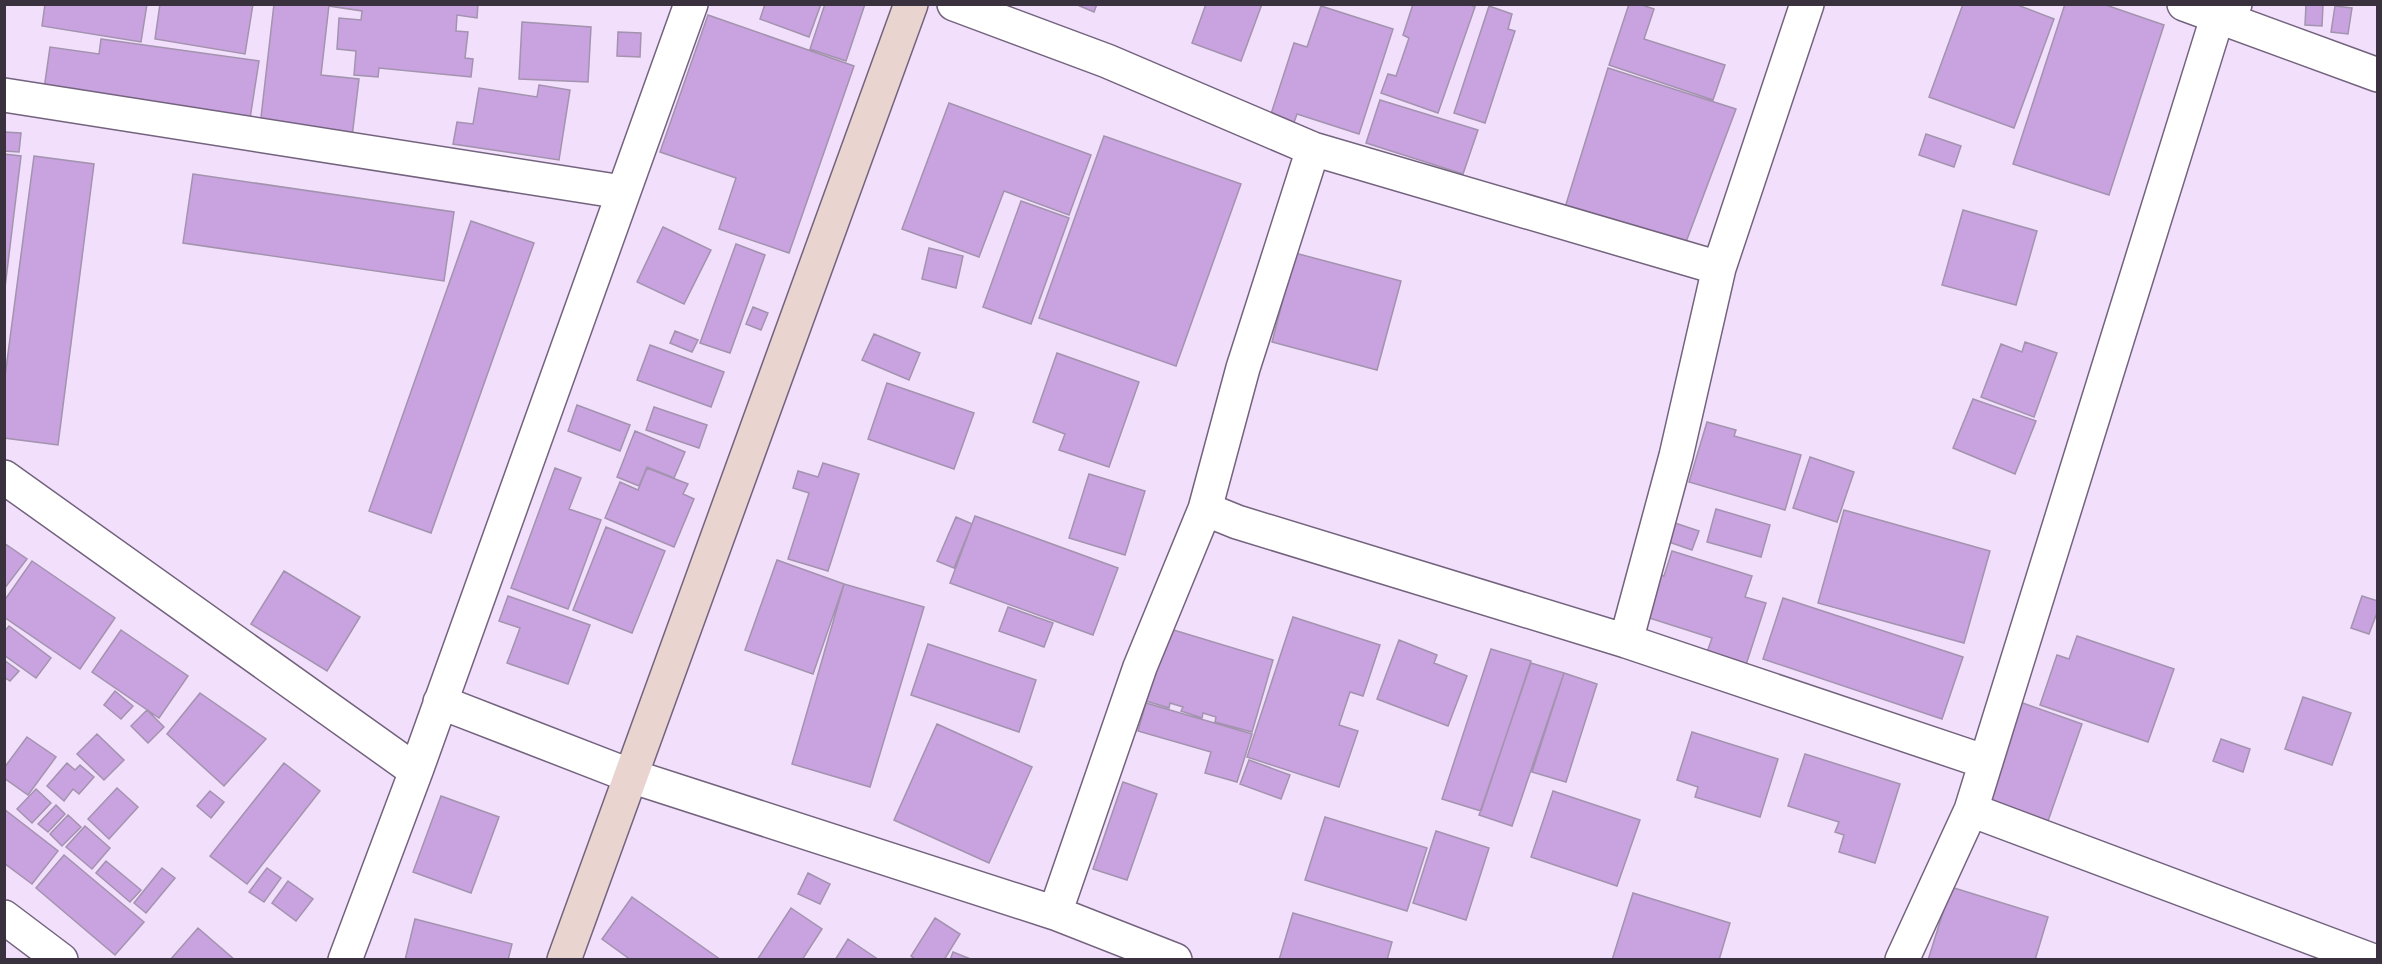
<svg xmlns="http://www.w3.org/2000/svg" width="2382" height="964" font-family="Montserrat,sans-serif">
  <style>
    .building { fill: #c8a3df; stroke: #a393ae; stroke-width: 1.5 }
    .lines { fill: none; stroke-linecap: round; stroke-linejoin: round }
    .street-casing { stroke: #73637d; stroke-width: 36 }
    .secondary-casing { stroke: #73637d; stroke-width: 36 }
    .street { stroke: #fff; stroke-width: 33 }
    .secondary { stroke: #ead4d0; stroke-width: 33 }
  </style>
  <rect width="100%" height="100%" fill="#f1dffc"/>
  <path class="building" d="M45,4H147L141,42L42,26Z
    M160,4H253L245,54L155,39Z
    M274,4L329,5L321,75L359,79L352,137L260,126Z
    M329,4H478L477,18L457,15L456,31L468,32L465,58L473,59L471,77L379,68L378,77L354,75L356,51L337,49L339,18L361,20L362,11L329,6Z
    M765,4H821L809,37L760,19Z
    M825,4H865L846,61L810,49Z
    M1075,4H1097L1094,12Z
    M1206,4H1262L1241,61L1192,43Z
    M1413,4H1469L1475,7L1438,113L1381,93L1388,74L1396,76L1409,38L1403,35Z
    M1629,4H1639L1654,9L1644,39L1725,65L1713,100L1609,65Z
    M1963,4H2015L2054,19L2014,128L1929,97Z
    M2065,4H2103L2164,25L2109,195L2013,164Z
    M2306,4L2323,5L2322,26L2305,25Z
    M1321,6L1393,29L1359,134L1297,114L1291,131L1268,123L1294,43L1307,47Z
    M1489,6L1512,14L1508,29L1515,31L1485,123L1454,113Z
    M2335,6L2352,8L2348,34L2331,32Z
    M708,15L854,66L789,253L719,229L736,178L660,152Z
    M522,22L591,27L588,82L519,79Z
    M618,32L641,33L640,57L617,56Z
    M101,39L259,61L249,125L43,96L50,47L99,54Z
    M1608,68L1736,109L1683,250L1563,214Z
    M539,85L570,90L559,160L453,144L457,122L473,124L479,88L537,97Z
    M1380,100L1478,130L1463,174L1366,143Z
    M949,103L1091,155L1069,215L1004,191L979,257L902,229Z
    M4,132L21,133L19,152L4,151Z
    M1926,134L1961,146L1954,167L1919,155Z
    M1104,136L1241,184L1176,366L1039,318Z
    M4,154L21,156L4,296Z
    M34,156L94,164L58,445L4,438V384Z
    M193,174L454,212L444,281L183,243Z
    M1021,201L1069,218L1031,324L983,307Z
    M1963,210L2037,231L2016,305L1942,285Z
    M471,221L534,243L431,533L369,511Z
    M663,227L711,250L684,304L637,282Z
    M736,244L765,255L730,353L700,343Z
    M929,248L963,256L956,288L922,279Z
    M1295,253L1401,281L1377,370L1272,342Z
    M753,307L768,313L761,330L746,324Z
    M675,331L698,340L692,352L670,343Z
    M874,334L920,353L909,380L862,360Z
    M2025,342L2057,353L2034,417L1981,397L2001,344L2022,352Z
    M650,345L724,372L711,407L637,380Z
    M1057,353L1139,382L1109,467L1059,450L1065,434L1033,422Z
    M887,383L974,413L954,469L868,439Z
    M1973,399L2036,421L2015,474L1953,448Z
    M577,405L630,425L620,451L568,431Z
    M654,407L707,425L699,448L646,430Z
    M1707,422L1736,430L1734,436L1801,455L1785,510L1689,482Z
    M635,431L685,452L674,478L647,467L639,486L617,477Z
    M1810,457L1854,472L1837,522L1793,508Z
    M823,463L859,474L828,571L788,559L809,493L793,488L798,471L818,477Z
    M555,468L581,478L569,509L601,520L568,609L511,588Z
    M647,468L688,484L683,494L694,499L674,547L605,518L620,482L638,490Z
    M1089,474L1145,491L1125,555L1069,538Z
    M1716,509L1770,525L1761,557L1707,542Z
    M1844,510L1990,551L1964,643L1818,603Z
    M975,516L1118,568L1093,635L950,583Z
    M956,517L972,524L954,568L937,561Z
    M1672,522L1699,531L1692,550L1666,541Z
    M606,527L665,551L632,633L573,610Z
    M4,543L27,559L4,589Z
    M1672,551L1752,576L1745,597L1766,603L1744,671L1705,658L1712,638L1640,615L1653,573L1664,576Z
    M777,560L844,584L813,674L745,650Z
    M32,561L115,618L80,669L4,617V601Z
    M284,571L360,617L327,671L251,624Z
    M844,584L924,607L870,787L792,764Z
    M508,596L590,625L568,684L507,663L520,628L499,621Z
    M2362,596L2378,601V610L2369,634L2351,628Z
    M1783,598L1963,657L1942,719L1763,659Z
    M1008,607L1053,623L1044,647L999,631Z
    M1293,617L1380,645L1363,696L1350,692L1339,725L1358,731L1339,787L1247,757Z
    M9,626L51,658L36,678L4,655V632Z
    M1167,628L1273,660L1252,732L1215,722L1216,717L1203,713L1202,718L1181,711L1183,707L1170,703L1169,708L1146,701Z
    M121,630L188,676L159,718L92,672Z
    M2077,636L2174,669L2148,742L2040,705L2057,655L2069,659Z
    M1399,640L1437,655L1434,663L1467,676L1448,726L1377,699Z
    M928,644L1036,680L1019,732L911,695Z
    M1491,649L1531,661L1481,811L1442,799Z
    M4,660L19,671L10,681L4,677Z
    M1531,663L1564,673L1512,826L1479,815Z
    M1564,673L1597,684L1566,782L1532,772Z
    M115,691L133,706L121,719L104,705Z
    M200,693L266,739L224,786L167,734Z
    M2303,697L2351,713L2332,765L2285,749Z
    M2020,702L2082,724L2048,821L1986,800Z
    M1146,703L1252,734L1237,782L1205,773L1211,752L1138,731Z
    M147,710L164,727L148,743L131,726Z
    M937,724L1032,767L989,863L894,820Z
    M1692,732L1778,759L1760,817L1695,797L1698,787L1677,780Z
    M97,734L124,760L104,780L77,754Z
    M27,737L56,757L28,795L4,778V768Z
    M2221,739L2250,749L2243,772L2213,761Z
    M1805,754L1900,784L1875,863L1839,852L1844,835L1835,832L1839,822L1788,806Z
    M1249,760L1290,775L1281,799L1240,784Z
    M67,763L75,770L80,765L94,777L79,794L73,789L64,801L47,786Z
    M284,763L320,791L247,884L210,856Z
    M1123,782L1157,794L1127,880L1093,869Z
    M117,788L138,807L109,839L88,819Z
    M36,789L51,803L32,823L17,809Z
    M210,791L224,802L211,818L197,806Z
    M1553,791L1640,820L1617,886L1531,857Z
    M441,796L499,817L471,893L413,872Z
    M56,805L65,814L48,832L38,824Z
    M4,809L58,851L32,884L4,863Z
    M68,815L81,827L62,846L50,834Z
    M1325,817L1427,848L1407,911L1305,880Z
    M85,826L110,848L92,869L66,847Z
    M1436,831L1489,848L1466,920L1413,903Z
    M64,855L144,922L115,955L36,888Z
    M106,861L141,890L130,902L96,873Z
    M162,868L175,878L146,913L134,903Z
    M267,868L281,878L264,902L249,892Z
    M808,873L830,884L820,904L798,894Z
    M288,881L313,899L296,921L272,903Z
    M1951,887L2048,917L2035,960H1928Z
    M1633,893L1730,923L1719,960H1612Z
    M632,897L721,960H631L602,939Z
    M791,908L822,929L802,960H757Z
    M1293,913L1392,942L1387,960H1279Z
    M935,918L960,934L944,960H916L911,956Z
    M415,919L512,944L508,960H405Z
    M198,928L235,960H170Z
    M848,939L879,960H835Z
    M953,952L973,960H950Z"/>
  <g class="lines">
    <g class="street-casing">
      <path id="street" d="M954,4L1107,61L1313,149L1719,268
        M2184,4L2378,75
        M4,95L622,192
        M4,477L416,771
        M1205,509L1237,522L1626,641L1986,762
        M1626,641L1676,456L1719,268L1807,4
        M440,702L631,776L1055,913L1175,960
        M1971,810L2371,960
        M1055,913L1140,667L1205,509L1243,368L1313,149
        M4,917L61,960
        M345,960L416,771L691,4
        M1902,960L1971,810L2217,18L2235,4"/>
    </g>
    <g class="secondary-casing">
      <path id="secondary" d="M564,960L911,4"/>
    </g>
    <use href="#street" class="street"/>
    <use href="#secondary" class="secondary"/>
  </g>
  <rect width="2382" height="964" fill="none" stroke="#39323e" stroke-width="12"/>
</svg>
